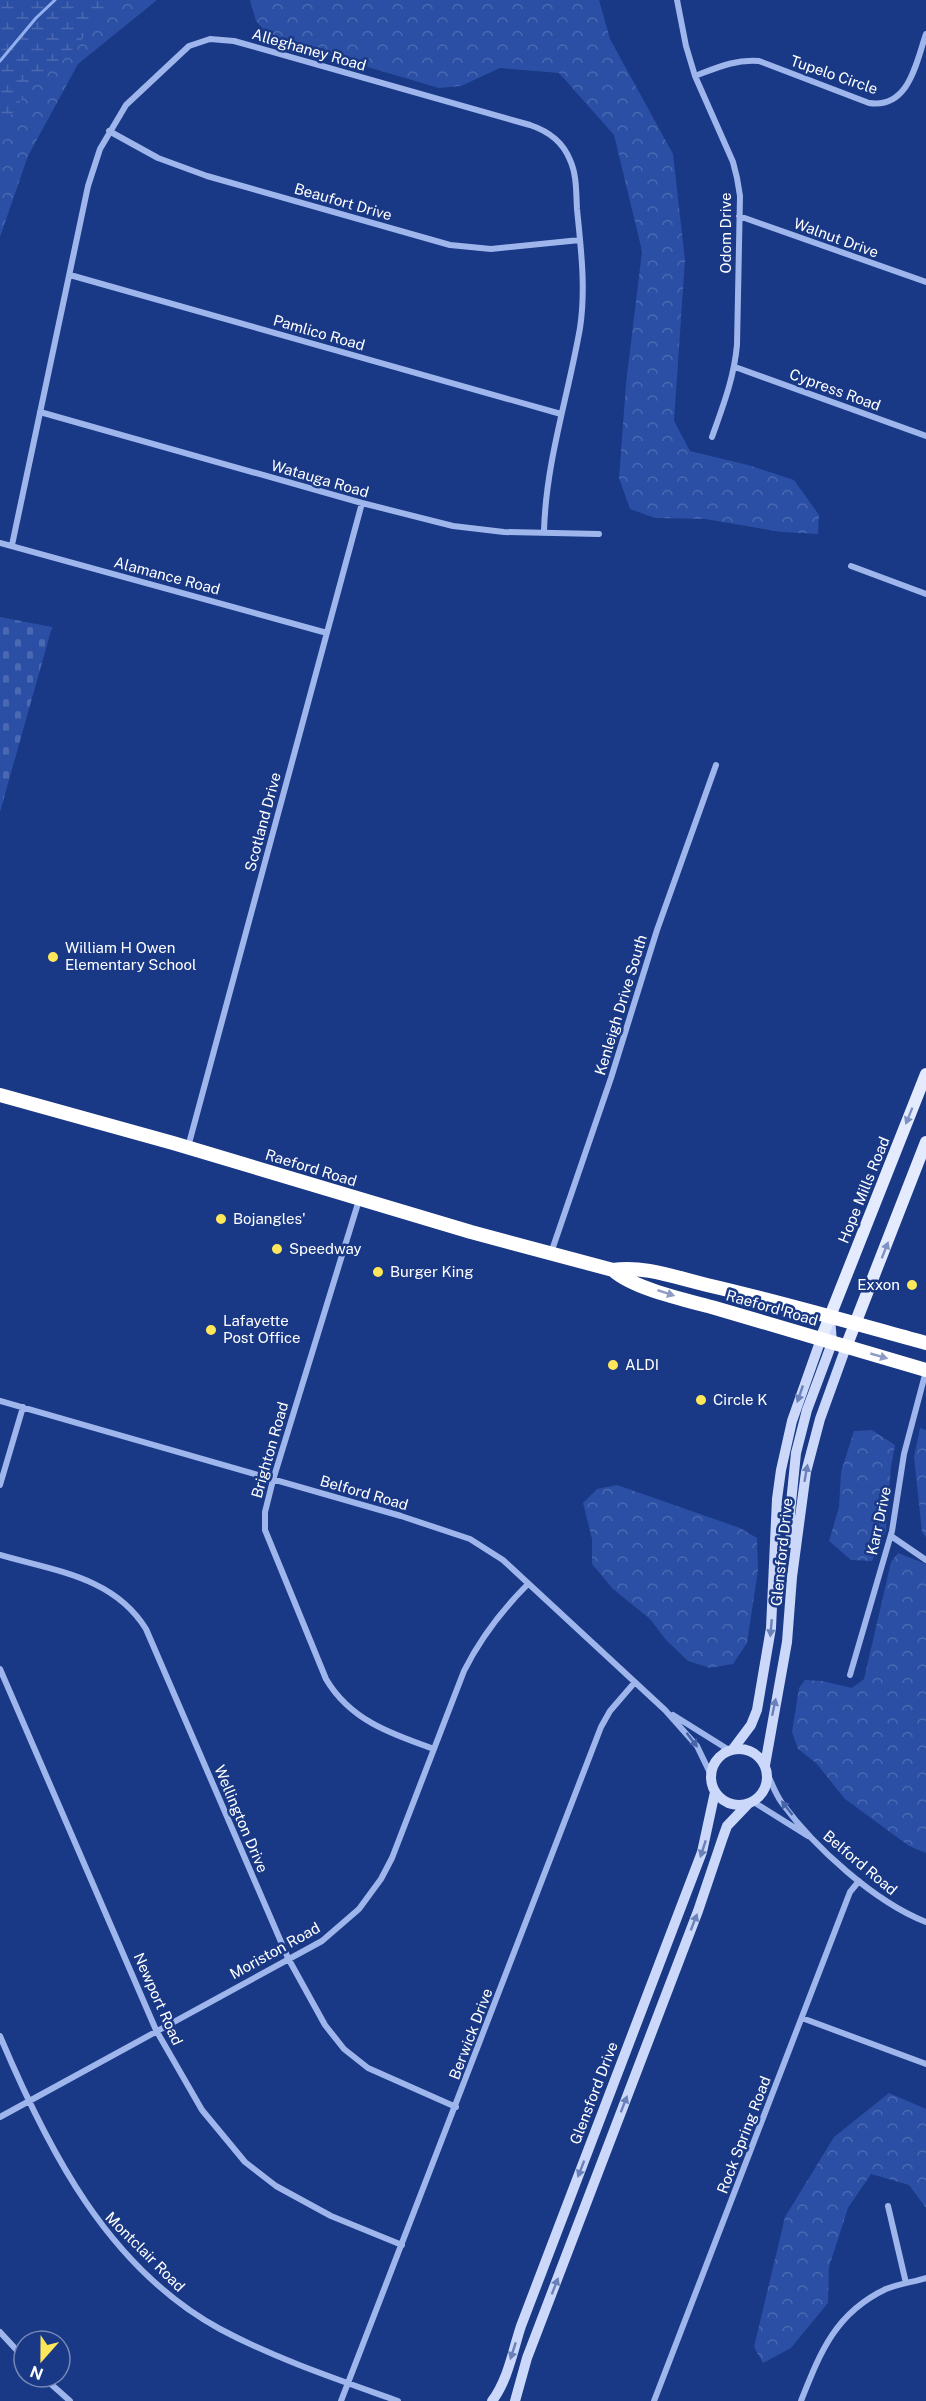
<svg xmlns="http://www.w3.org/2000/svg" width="926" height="2401" font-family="'Public Sans',sans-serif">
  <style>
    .forest { fill: url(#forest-crowns) }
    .wetland { fill: url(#wetland-marsh) }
    .cemetery { fill: url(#cemetery-stones) }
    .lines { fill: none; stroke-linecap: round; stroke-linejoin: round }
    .stream { stroke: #91afef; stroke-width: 3 }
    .street { stroke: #9fb6ec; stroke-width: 6 }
    .secondary { stroke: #cbd8f9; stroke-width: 10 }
    .primary { stroke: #e4ebff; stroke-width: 12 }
    .highway { stroke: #fff; stroke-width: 14 }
    .oneway { fill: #7e92c2 }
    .oneway2 { fill: #8c9cc2 }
    .oneway3 { fill: #6980b9 }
    .oneway4 { fill: #4864a9 }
    .poi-dot { fill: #ffe75a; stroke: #193885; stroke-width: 2 }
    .labels { text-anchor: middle; stroke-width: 5; stroke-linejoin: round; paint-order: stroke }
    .street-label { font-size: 15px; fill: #fff; stroke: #193885 }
    .poi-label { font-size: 15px; fill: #fff; stroke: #193885; text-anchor: start }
  </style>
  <defs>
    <pattern id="forest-crowns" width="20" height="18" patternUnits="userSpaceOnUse" patternTransform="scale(1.5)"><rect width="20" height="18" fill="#2b4fa4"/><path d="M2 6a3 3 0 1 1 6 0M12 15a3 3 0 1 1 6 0" fill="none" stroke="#4b69b2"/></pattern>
    <pattern id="wetland-marsh" width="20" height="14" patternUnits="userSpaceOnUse" patternTransform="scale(1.5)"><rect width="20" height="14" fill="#2b4fa4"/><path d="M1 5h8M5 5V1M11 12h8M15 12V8" fill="none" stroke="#4b69b2"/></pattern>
    <pattern id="cemetery-stones" width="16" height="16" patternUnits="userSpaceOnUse" patternTransform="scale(1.5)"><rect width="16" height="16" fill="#2b4fa4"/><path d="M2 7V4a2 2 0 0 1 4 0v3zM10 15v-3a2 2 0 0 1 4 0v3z" fill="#4b69b2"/></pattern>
  </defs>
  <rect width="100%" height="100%" fill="#193885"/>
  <path class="forest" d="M0,0H157L78,64L28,156L0,237Z
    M250,0H599L610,39L673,154L685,260L674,421L690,451L748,465L794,480L819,515L818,534L781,532L705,519L655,518L630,509L619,478L626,384L642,251L614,135L559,73L500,68L461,86L439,88L272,39L256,21Z
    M920,1428L926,1430V1537L922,1532L914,1457Z
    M872,1430L895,1445L891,1467L886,1530L872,1561L851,1560L829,1541L839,1507L841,1472L854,1431Z
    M617,1485L740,1528L757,1538L758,1570L747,1643L733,1664L710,1668L688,1661L666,1640L650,1619L613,1589L592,1564V1539L583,1503L597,1489Z
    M898,1553L926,1564V1853L909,1846L845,1799L816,1763L798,1749L792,1732L799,1688L805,1680L822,1681L852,1688L864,1679L891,1562Z
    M889,2093L926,2109V2208L909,2185L871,2174L848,2208L829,2267L828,2303L791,2348L763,2363L754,2347L785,2217L834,2137Z"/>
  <path class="wetland" d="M0,0H113L79,43L25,94L0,132Z"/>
  <path class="cemetery" d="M0,617L52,627L0,812Z"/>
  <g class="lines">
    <path class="stream" d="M0,61L36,18L55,0"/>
    <path class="street" d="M677,0L686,46L695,76L733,162L737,178L740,196L737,345C734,378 723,406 712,437
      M695,76C716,68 735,59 759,61L869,103C909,109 916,63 926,34
      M109,131L158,158L207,176L450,245L491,249L580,240
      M739,216L926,282
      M70,275L561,414
      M735,367L926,436
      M40,412L362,503L453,526L504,532L599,534
      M0,543L327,633
      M12,545L88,186L100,149L126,105L189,46L210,39L234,41L530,125C548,131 563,142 570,160C577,175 576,193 577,209C581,249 586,289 580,328C568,397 546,461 544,531
      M851,566L926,594
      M188,1147L362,503
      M359,1200L273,1480L265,1512V1530L326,1679C350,1720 391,1734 434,1749
      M551,1253L611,1078L657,930L716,765
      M0,1401L401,1516L470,1539L503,1560L665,1710L697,1746L711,1775
      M0,1485L23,1407
      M891,1536L926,1560
      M0,1555C55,1571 114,1577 146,1629L288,1958L325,2025L344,2049L368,2068L456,2107
      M0,1669L156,2030L202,2110L245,2162L276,2186L331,2216L402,2245
      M850,1675L892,1531L904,1454L926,1371
      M673,1715L729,1750
      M768,1775C772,1784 776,1795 782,1803C815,1848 875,1902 926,1922
      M752,1801L808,1836
      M802,2018L926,2064
      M0,2036C48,2150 108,2268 220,2329C276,2359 339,2380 398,2401
      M0,2117L322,1941L359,1909L381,1879L392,1858L464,1671C481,1637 501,1611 528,1584
      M888,2206L906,2283
      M0,2332L24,2358
      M43,2377L70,2401
      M341,2401L601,1727L610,1711L635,1682
      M654,2401L850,1892L859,1881
      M801,2401C820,2353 835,2313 886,2289C898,2284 913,2282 926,2278"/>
    <path class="secondary" d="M791,1543L790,1513L796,1453L807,1410L832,1343L830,1317
      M711 1777a28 28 0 1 1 56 0a28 28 0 1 1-56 0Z
      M733,1749L751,1725L757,1710L771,1628L777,1499L781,1470L792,1421L821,1339
      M765,1765L787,1642L792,1577L806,1472L820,1419L846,1347
      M492,2401C508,2380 513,2350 521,2326L702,1852L715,1792
      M515,2401L527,2358L698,1911L723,1837L727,1826L748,1804"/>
    <path class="primary" d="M821,1339L926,1074
      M846,1347L926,1142"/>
    <path class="highway" d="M0,1095L173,1143L471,1232L613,1270C644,1265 677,1278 707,1285C781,1302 853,1323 926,1343
      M613,1270C634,1289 686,1300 715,1308C785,1329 856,1349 926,1370"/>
  </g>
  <defs><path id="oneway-solid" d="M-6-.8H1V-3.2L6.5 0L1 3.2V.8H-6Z" transform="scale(1.5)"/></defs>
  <g class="oneway">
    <use href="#oneway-solid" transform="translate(909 1116) rotate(112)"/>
    <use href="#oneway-solid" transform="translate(885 1250) rotate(-69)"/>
  </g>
  <g class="oneway2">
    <use href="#oneway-solid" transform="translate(666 1293) rotate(18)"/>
    <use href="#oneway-solid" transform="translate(879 1356) rotate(16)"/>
  </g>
  <g class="oneway3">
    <use href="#oneway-solid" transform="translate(800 1394) rotate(109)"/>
    <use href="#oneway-solid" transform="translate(806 1473) rotate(-80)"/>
    <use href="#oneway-solid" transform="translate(771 1628) rotate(95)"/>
    <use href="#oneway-solid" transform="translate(774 1707) rotate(-78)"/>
    <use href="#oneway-solid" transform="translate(703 1849) rotate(108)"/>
    <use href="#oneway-solid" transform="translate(694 1922) rotate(-69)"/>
    <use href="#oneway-solid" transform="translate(624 2104) rotate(-69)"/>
    <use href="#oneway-solid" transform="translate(581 2169) rotate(111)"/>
    <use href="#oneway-solid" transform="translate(555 2286) rotate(-69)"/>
    <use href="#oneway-solid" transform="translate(513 2351) rotate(108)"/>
  </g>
  <g class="oneway4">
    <use href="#oneway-solid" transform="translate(692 1740) rotate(53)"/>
    <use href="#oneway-solid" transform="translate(787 1808) rotate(-128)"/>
  </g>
  <g class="poi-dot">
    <circle cx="53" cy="957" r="6"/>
    <circle cx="221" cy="1219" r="6"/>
    <circle cx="277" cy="1249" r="6"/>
    <circle cx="378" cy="1272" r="6"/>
    <circle cx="912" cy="1285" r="6"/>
    <circle cx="211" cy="1330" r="6"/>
    <circle cx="613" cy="1365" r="6"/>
    <circle cx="701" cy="1400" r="6"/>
  </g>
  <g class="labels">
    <g class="street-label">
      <text transform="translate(309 50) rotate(16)" y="5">Alleghaney Road</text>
      <text transform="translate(834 75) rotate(19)" y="5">Tupelo Circle</text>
      <text transform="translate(343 202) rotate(16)" y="5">Beaufort Drive</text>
      <text transform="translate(726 233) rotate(-90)" y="5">Odom Drive</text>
      <text transform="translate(836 238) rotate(20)" y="5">Walnut Drive</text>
      <text transform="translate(319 333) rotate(16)" y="5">Pamlico Road</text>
      <text transform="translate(835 390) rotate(20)" y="5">Cypress Road</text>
      <text transform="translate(320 479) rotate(16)" y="5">Watauga Road</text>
      <text transform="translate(167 576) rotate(15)" y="5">Alamance Road</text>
      <text transform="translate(263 822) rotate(-75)" y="5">Scotland Drive</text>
      <text transform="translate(621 1005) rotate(-73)" y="5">Kenleigh Drive South</text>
      <text transform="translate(311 1168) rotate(17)" y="5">Raeford Road</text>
      <text transform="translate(864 1190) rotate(-68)" y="5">Hope Mills Road</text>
      <text transform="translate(772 1308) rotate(16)" y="5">Raeford Road</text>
      <text transform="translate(270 1450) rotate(-74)" y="5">Brighton Road</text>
      <text transform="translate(364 1493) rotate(16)" y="5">Belford Road</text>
      <text transform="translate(879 1521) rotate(-78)" y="5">Karr Drive</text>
      <text transform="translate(782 1552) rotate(-84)" y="5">Glensford Drive</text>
      <text transform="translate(241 1819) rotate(67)" y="5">Wellington Drive</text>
      <text transform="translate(860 1863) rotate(40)" y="5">Belford Road</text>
      <text transform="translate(275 1951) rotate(-29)" y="5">Moriston Road</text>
      <text transform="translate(158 1999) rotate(66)" y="5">Newport Road</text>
      <text transform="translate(471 2034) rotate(-69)" y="5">Berwick Drive</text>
      <text transform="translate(594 2093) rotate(-69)" y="5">Glensford Drive</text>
      <text transform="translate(744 2135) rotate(-69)" y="5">Rock Spring Road</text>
      <text transform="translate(145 2252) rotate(45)" y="5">Montclair Road</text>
    </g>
    <g class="poi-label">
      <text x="65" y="953">William H Owen<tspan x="65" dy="17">Elementary School</tspan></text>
      <text x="233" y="1224">Bojangles'</text>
      <text x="289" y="1254">Speedway</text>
      <text x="390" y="1277">Burger King</text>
      <text x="900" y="1290" text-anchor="end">Exxon</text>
      <text x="223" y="1326">Lafayette<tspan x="223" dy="17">Post Office</tspan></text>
      <text x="625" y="1370">ALDI</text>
      <text x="713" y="1405">Circle K</text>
    </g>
  </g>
  <g transform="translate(42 2359) rotate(201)"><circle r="28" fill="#193885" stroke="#7588b6" stroke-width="1.5"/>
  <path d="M0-4.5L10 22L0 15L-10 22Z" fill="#ffe75a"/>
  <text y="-9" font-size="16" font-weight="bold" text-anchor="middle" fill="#ffffff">N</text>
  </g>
</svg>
